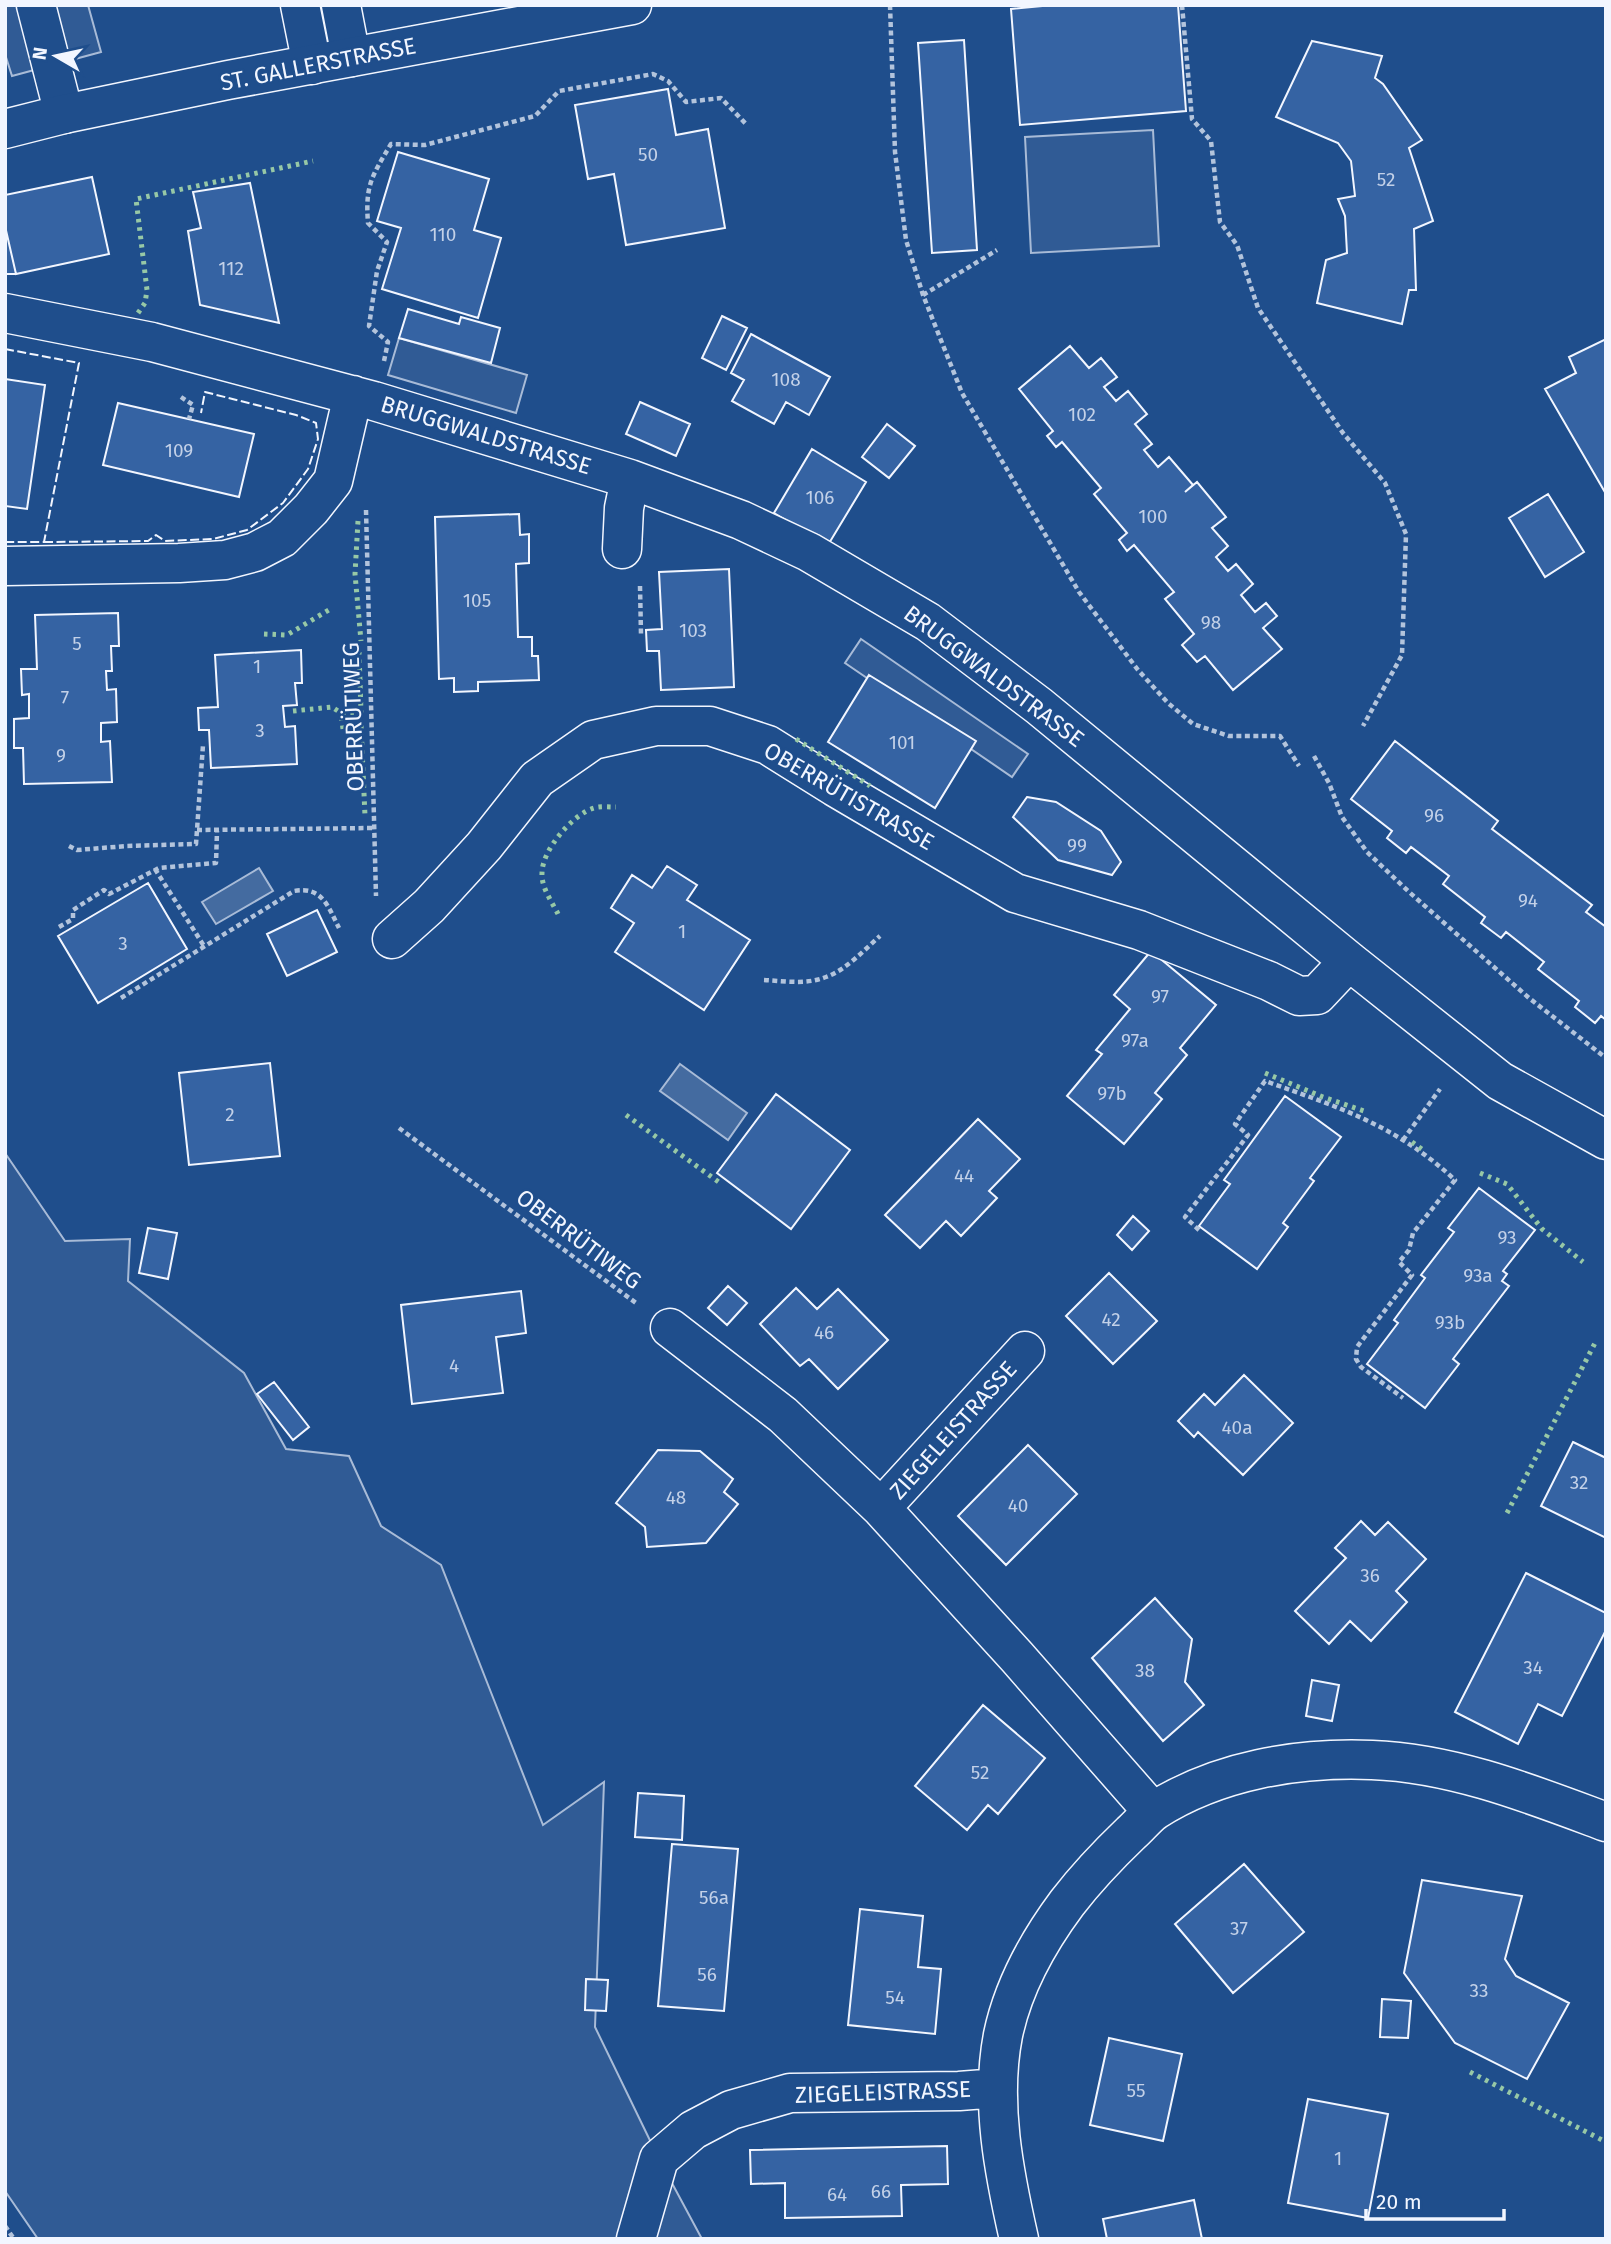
<svg xmlns="http://www.w3.org/2000/svg" width="1611" height="2244" font-family="'Fira Sans',sans-serif">
  <style>
    .built { fill: #305b95; stroke: #a8bbd7; stroke-width: 2 }
    .water { fill: #446ba0; stroke: #a8bbd7; stroke-width: 2 }
    .building { fill: #3563a3; stroke: #f2f6ff; stroke-width: 2 }
    .lines { fill: none; stroke-linecap: round; stroke-linejoin: round }
    .minor-casing { stroke: #f2f6ff; stroke-width: 41 }
    .major-casing { stroke: #f2f6ff; stroke-width: 41 }
    .path { stroke: #b3c4dc; stroke-width: 4.5; stroke-dasharray: 5 3.5; stroke-linecap: butt }
    .minor { stroke: #1f4e8c; stroke-width: 38 }
    .major { stroke: #1f4e8c; stroke-width: 38 }
    .hedge { stroke: #97c8a6; stroke-width: 5; stroke-dasharray: 3.5 5; stroke-linecap: butt }
    .fence { stroke: #f2f6ff; stroke-width: 2; stroke-dasharray: 9 3.5; stroke-linecap: butt }
    .labels { text-anchor: middle; stroke-width: 5; stroke-linejoin: round; paint-order: stroke }
    .number-label { font-size: 19px; fill: #c3d1e8 }
    .street-label { font-size: 23px; fill: #f2f6ff; stroke: #1f4e8c }
  </style>
  <rect width="100%" height="100%" fill="#1f4e8c"/>
  <path class="built" d="M5,5H88L101,52L12,76L5,54Z
    M1153,130L1159,246L1031,253L1025,137Z
    M399,338L527,375L516,413L388,375Z
    M861,639L1028,754L1012,777L845,663Z
    M5,1153L65,1241L130,1239L128,1281L244,1373L286,1449L349,1456L381,1526L441,1565L543,1825L604,1782L595,2027L659,2159L702,2239H38L5,2191Z"/>
  <path class="water" d="M259,868L273,891L216,924L202,902Z
    M680,1064L747,1113L728,1140L660,1091Z"/>
  <path class="building" d="M1053,5H1178L1186,111L1020,125L1011,9Z
    M964,40L977,250L932,253L918,43Z
    M1312,41L1382,56L1375,78L1383,84L1422,140L1409,148L1433,221L1414,229L1416,290H1409L1402,324L1317,303L1326,260L1347,253L1345,216L1338,199L1355,196L1351,161L1338,143L1276,117Z
    M668,89L676,135L708,129L725,228L626,245L614,174L588,179L575,105Z
    M398,152L489,179L474,230L501,238L478,318L382,289L401,228L377,221Z
    M92,177L109,254L16,274L5,226V195Z
    M250,183L279,323L200,305L188,231L201,228L193,192Z
    M5,226L16,274H5Z
    M408,309L459,324L461,317L500,328L491,363L399,338Z
    M722,316L747,328L726,370L702,358Z
    M751,334L830,377L809,415L786,402L774,424L732,401L744,380L731,373Z
    M1606,339V494L1545,389L1576,373L1569,357Z
    M1070,346L1089,368L1101,358L1117,377L1104,387L1116,401L1128,391L1147,414L1135,424L1152,444L1144,450L1158,467L1169,457L1193,485L1185,492L1197,482L1226,517L1212,528L1228,546L1216,557L1228,571L1236,564L1253,584L1241,595L1255,612L1266,603L1277,616L1263,628L1282,649L1233,690L1205,656L1197,662L1182,645L1194,634L1165,599L1174,592L1134,545L1127,551L1119,540L1127,533L1094,494L1101,488L1062,442L1056,447L1047,436L1053,431L1019,389Z
    M5,379L45,385L27,509L5,506Z
    M640,402L690,424L676,456L626,434Z
    M118,403L254,434L239,497L103,465Z
    M887,424L915,446L889,478L862,457Z
    M812,449L866,482L828,545L774,513Z
    M1548,494L1584,552L1545,577L1509,518Z
    M519,514L520,535L529,534V563L516,564L518,637H532V656H538L539,680L478,682V691L454,692V678L439,679L435,517Z
    M729,569L734,687L661,690L659,651H647L646,630L662,629L659,572Z
    M118,613L119,646H111L112,671H106L107,690L116,689L117,722L101,723V742L110,741L112,782L24,784L23,748H14V719L29,718V694L22,695L21,669H37L35,615Z
    M301,650L302,683H295L297,705L283,706L285,727L295,726L297,764L211,768L209,730H199L198,708L218,707L215,655Z
    M869,675L976,741L935,808L828,742Z
    M1395,741L1498,821L1492,829L1592,905L1586,912L1606,927V1020L1601,1016L1595,1023L1575,1007L1579,1001L1538,969L1544,962L1506,932L1501,938L1481,923L1485,917L1443,884L1449,876L1411,847L1406,853L1387,838L1392,831L1351,799Z
    M1027,797L1056,802L1101,831L1121,862L1112,875L1058,860L1013,817Z
    M667,866L697,885L687,900L750,940L704,1010L615,952L634,923L611,908L632,875L652,888Z
    M148,883L187,949L98,1003L58,936Z
    M317,910L337,952L287,976L267,934Z
    M1151,951L1216,1005L1180,1048L1187,1055L1155,1093L1162,1099L1124,1144L1067,1096L1102,1054L1096,1050L1130,1009L1114,995Z
    M270,1063L280,1156L189,1165L179,1073Z
    M776,1094L850,1150L791,1229L717,1173Z
    M1285,1096L1341,1137L1310,1178L1314,1181L1283,1223L1288,1227L1257,1269L1199,1226L1230,1184L1224,1180Z
    M978,1119L1020,1159L989,1191L997,1198L961,1236L946,1221L920,1248L885,1215Z
    M1479,1188L1535,1230L1503,1271L1507,1274L1502,1281L1509,1286L1453,1359L1459,1364L1425,1408L1367,1364L1398,1323L1394,1320L1425,1278L1421,1275L1454,1232L1448,1228Z
    M1133,1216L1149,1231L1132,1250L1117,1235Z
    M148,1228L177,1233L168,1279L139,1273Z
    M1109,1273L1157,1321L1113,1364L1066,1316Z
    M728,1286L747,1303L727,1325L708,1308Z
    M796,1288L817,1309L838,1289L888,1340L838,1389L809,1359L800,1366L760,1324Z
    M521,1291L526,1333L496,1337L503,1393L412,1404L401,1305Z
    M1244,1375L1293,1423L1243,1475L1198,1432L1194,1437L1178,1421L1204,1394L1215,1405Z
    M274,1382L309,1427L293,1440L257,1394Z
    M1573,1442L1606,1458V1538L1541,1506Z
    M1028,1445L1077,1494L1006,1565L958,1516Z
    M658,1450L700,1451L733,1479L724,1492L738,1504L706,1543L647,1547L645,1527L616,1503Z
    M1361,1521L1375,1535L1388,1522L1426,1559L1396,1591L1407,1602L1371,1641L1350,1621L1329,1644L1295,1611L1346,1558L1335,1548Z
    M1526,1573L1606,1613V1630L1562,1716L1538,1704L1518,1744L1455,1712Z
    M1155,1598L1192,1639L1185,1682L1204,1705L1163,1741L1092,1658Z
    M1312,1680L1339,1685L1332,1721L1306,1716Z
    M983,1705L1045,1758L998,1814L988,1805L967,1830L915,1786Z
    M638,1793L684,1796L682,1840L635,1837Z
    M672,1844L738,1849L724,2011L658,2006Z
    M1244,1864L1304,1932L1233,1993L1175,1924Z
    M1422,1880L1522,1896L1505,1959L1516,1976L1569,2003L1527,2079L1455,2043L1404,1973Z
    M860,1909L923,1916L918,1967L941,1969L935,2034L848,2025Z
    M586,1979L608,1980L606,2011L585,2010Z
    M1382,1999L1411,2001L1408,2038L1380,2037Z
    M1109,2038L1182,2054L1163,2141L1090,2125Z
    M1308,2099L1388,2114L1368,2218L1288,2203Z
    M947,2146L948,2184L901,2185L902,2216L785,2218V2183L751,2184L750,2150Z
    M1194,2200L1202,2239H1107L1103,2219Z"/>
  <g class="lines">
    <g class="minor-casing">
      <path id="minor" d="M36,5L64,114
        M300,5L312,65
        M341,5L351,57
        M5,313L152,342L374,401L630,479L741,520L809,552L928,622L1039,706L1349,961L1500,1081L1606,1140
        M622,549L624,508L630,479
        M5,566L179,563L225,560L255,552L282,538L311,509L333,481L353,395
        M392,939L429,906L484,846L537,779L593,740L656,726H710L768,745L835,787L1015,893L1139,930L1269,981L1299,996L1317,995L1349,961
        M670,1328L783,1415L881,1508L1017,1657L1153,1812
        M881,1508L1025,1351
        M636,2239L659,2159L693,2130L731,2110L790,2093L959,2091L998,2088
        M1019,2239C1004,2173 990,2102 1003,2035C1013,1987 1038,1942 1067,1903C1087,1877 1108,1855 1131,1833C1139,1826 1146,1817 1154,1811C1218,1770 1298,1757 1372,1760C1453,1763 1531,1794 1606,1822"/>
    </g>
    <g class="major-casing">
      <path id="major" d="M5,129L64,114L228,80L632,5"/>
    </g>
    <path class="path" d="M890,5L895,152L906,240L923,295L962,393L1079,592L1138,670L1168,703L1193,724L1229,736H1280L1299,766
      M1182,5L1192,119L1211,141L1220,222L1237,245L1258,308L1343,433L1385,483L1406,534L1402,655L1363,726
      M923,295L997,250
      M384,361L388,342L369,326L377,271L387,242L368,223C365,185 372,176 391,144L425,145L535,116L559,91L653,74L668,81L686,102L721,98L746,124
      M181,397L193,405L189,419
      M366,510L376,896
      M640,586L641,634
      M1314,756L1329,783L1342,817L1367,852L1408,891L1529,998L1606,1058
      M197,830L374,828
      M69,846L77,850L127,846L196,844L203,745
      M155,869L204,946
      M59,927L73,919V910L104,890L109,894L159,868L216,863L217,831
      M764,980C784,981 806,985 826,977C846,970 864,950 880,936
      M121,998L294,891C322,886 328,906 339,928
      M399,1128L636,1303
      M1403,1140L1440,1089
      M1199,1230L1185,1217L1248,1135L1235,1124L1265,1081C1338,1107 1396,1125 1455,1180L1413,1233L1409,1250L1399,1262L1412,1275L1357,1347L1356,1359L1361,1367L1403,1398
      M5,2226L14,2239"/>
    <use href="#minor" class="minor"/>
    <use href="#major" class="major"/>
    <path class="hedge" d="M138,313L145,303L147,290L136,199L313,161
      M358,521L355,574L361,641
      M264,634L287,635L332,608
      M293,711L332,707L341,713
      M361,725L365,816
      M343,729L341,713L361,712L359,652
      M796,739L870,786
      M558,914C552,902 541,887 542,873C542,850 573,814 594,808C600,806 609,807 616,807
      M1265,1073L1323,1097L1367,1112
      M626,1115L720,1183
      M1412,1142L1423,1150
      M1480,1173L1507,1184L1542,1229L1583,1262
      M1507,1513L1595,1343
      M1470,2072L1606,2142"/>
    <path class="fence" d="M5,349L79,363L44,542H5
      M44,542L148,541L156,535L165,541L213,539L247,530L283,503L308,469L318,439L316,423L296,415L205,392L201,413"/>
  </g>
  <g class="labels">
    <g class="number-label">
      <text x="648" y="161">50</text>
      <text x="1386" y="186">52</text>
      <text x="443" y="241">110</text>
      <text x="231" y="275">112</text>
      <text x="786" y="386">108</text>
      <text x="1082" y="421">102</text>
      <text x="179" y="457">109</text>
      <text x="820" y="504">106</text>
      <text x="1153" y="523">100</text>
      <text x="477" y="607">105</text>
      <text x="1211" y="629">98</text>
      <text x="693" y="637">103</text>
      <text x="77" y="650">5</text>
      <text x="257" y="673">1</text>
      <text x="65" y="704">7</text>
      <text x="260" y="737">3</text>
      <text x="902" y="749">101</text>
      <text x="61" y="762">9</text>
      <text x="1434" y="822">96</text>
      <text x="1077" y="852">99</text>
      <text x="1528" y="907">94</text>
      <text x="682" y="938">1</text>
      <text x="123" y="950">3</text>
      <text x="1160" y="1003">97</text>
      <text x="1135" y="1047">97a</text>
      <text x="1112" y="1100">97b</text>
      <text x="230" y="1121">2</text>
      <text x="964" y="1182">44</text>
      <text x="1507" y="1244">93</text>
      <text x="1478" y="1282">93a</text>
      <text x="1111" y="1326">42</text>
      <text x="1450" y="1329">93b</text>
      <text x="824" y="1339">46</text>
      <text x="454" y="1372">4</text>
      <text x="1237" y="1434">40a</text>
      <text x="1579" y="1489">32</text>
      <text x="676" y="1504">48</text>
      <text x="1018" y="1512">40</text>
      <text x="1370" y="1582">36</text>
      <text x="1533" y="1674">34</text>
      <text x="1145" y="1677">38</text>
      <text x="980" y="1779">52</text>
      <text x="714" y="1904">56a</text>
      <text x="1239" y="1935">37</text>
      <text x="707" y="1981">56</text>
      <text x="1479" y="1997">33</text>
      <text x="895" y="2004">54</text>
      <text x="1136" y="2097">55</text>
      <text x="1338" y="2165">1</text>
      <text x="881" y="2198">66</text>
      <text x="837" y="2201">64</text>
    </g>
    <g class="street-label">
      <text transform="translate(318 64) rotate(-11)" y="8">ST. GALLERSTRASSE</text>
      <text transform="translate(486 435) rotate(17)" y="8">BRUGGWALDSTRASSE</text>
      <text transform="translate(994 676) rotate(37)" y="8">BRUGGWALDSTRASSE</text>
      <text transform="translate(353 717) rotate(-92)" y="8">OBERRÜTIWEG</text>
      <text transform="translate(849 796) rotate(30)" y="8">OBERRÜTISTRASSE</text>
      <text transform="translate(579 1239) rotate(37)" y="8">OBERRÜTIWEG</text>
      <text transform="translate(953 1430) rotate(-48)" y="8">ZIEGELEISTRASSE</text>
      <text transform="translate(883 2092) rotate(-2)" y="8">ZIEGELEISTRASSE</text>
    </g>
  </g>
  <rect width="1611" height="2244" fill="none" stroke="#f2f6ff" stroke-width="14"/>
  <g transform="translate(56 56) rotate(279)" stroke="#1f4e8c" stroke-width="5" paint-order="stroke">
  <path d="M0-5L12 26L0 18L-12 26Z" fill="#f2f6ff"/>
  <text y="-10" font-size="19" font-weight="bold" text-anchor="middle" fill="#f2f6ff">N</text>
  </g>
  <path d="M1366 2209v10h138v-10" fill="none" stroke="#f2f6ff" stroke-width="3.5"/>
  <text x="1376" y="2209" font-size="21" fill="#f2f6ff" stroke="#1f4e8c" stroke-width="5" paint-order="stroke">20 m</text>
</svg>
